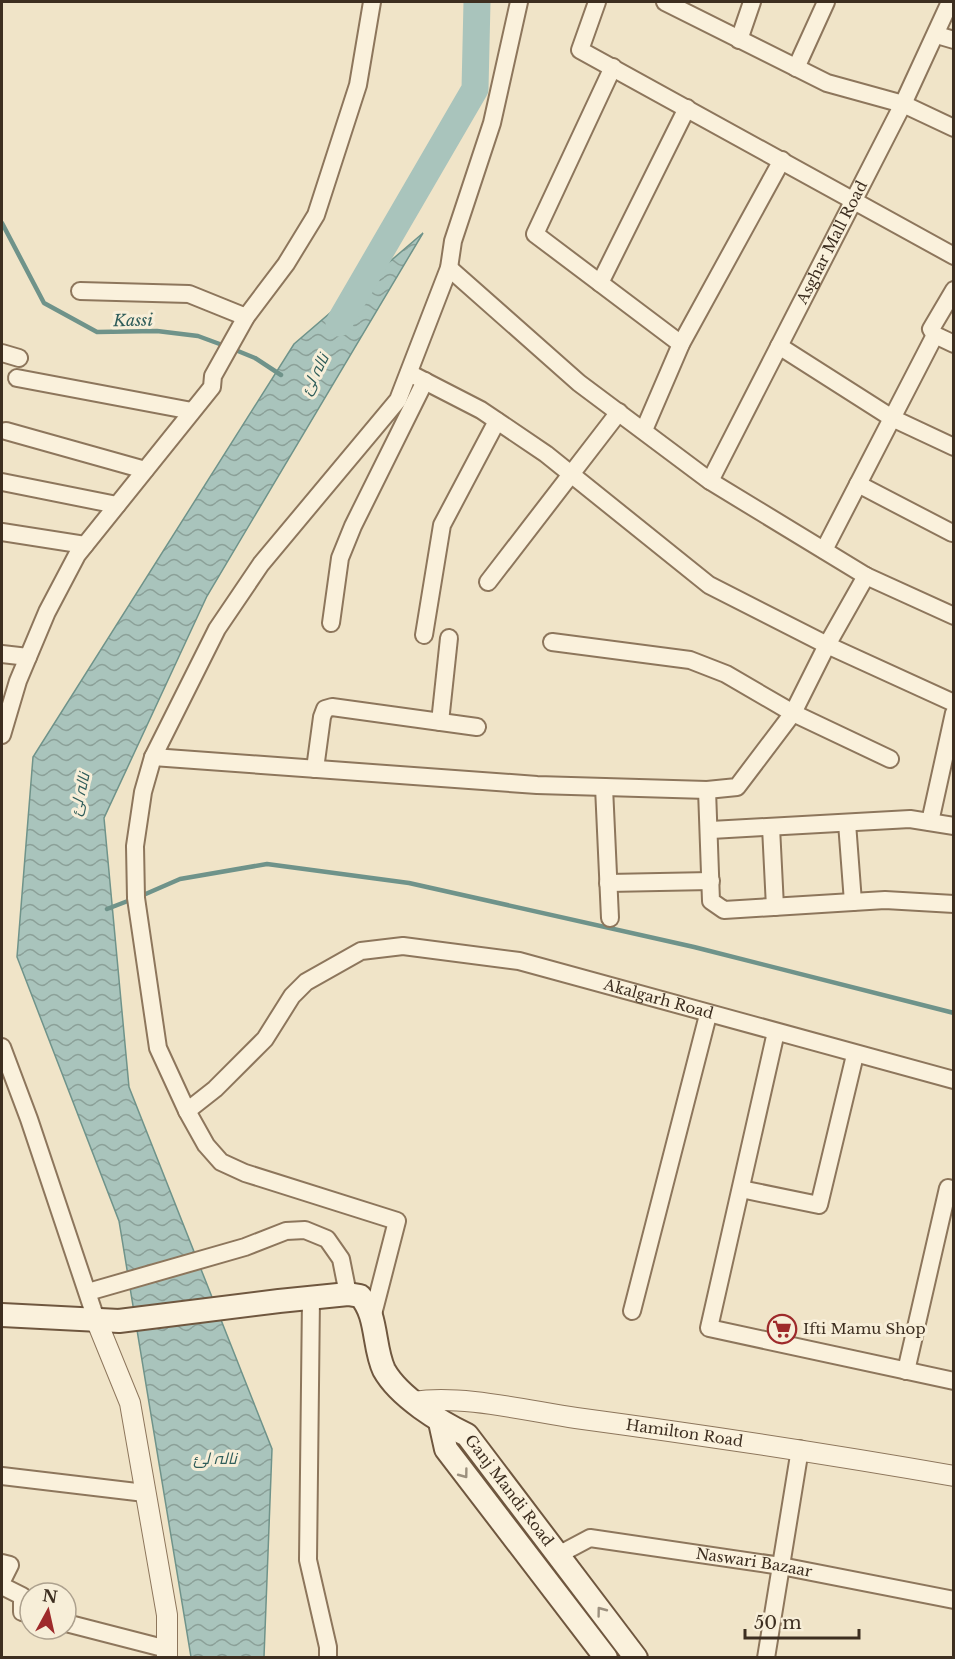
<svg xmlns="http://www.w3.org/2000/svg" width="955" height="1659" font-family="'Libre Baskerville',Cairo,serif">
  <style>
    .water { fill: url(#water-waves); stroke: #6f938a; stroke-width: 1.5 }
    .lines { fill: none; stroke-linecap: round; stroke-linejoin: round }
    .stream { stroke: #6f938a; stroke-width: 4.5 }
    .river { stroke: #a9c4bc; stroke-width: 27 }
    .minor-casing { stroke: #8d765c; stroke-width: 20 }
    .tertiary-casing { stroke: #8d765c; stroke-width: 22 }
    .secondary-casing { stroke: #6f573f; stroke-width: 26 }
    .minor { stroke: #faf1dc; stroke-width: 16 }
    .tertiary { stroke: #faf1dc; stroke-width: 20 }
    .secondary { stroke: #faf1dc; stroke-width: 22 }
    .oneway { stroke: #9c907e }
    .labels { text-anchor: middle; stroke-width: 6; stroke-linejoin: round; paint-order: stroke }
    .street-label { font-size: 15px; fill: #3d2e20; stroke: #f7eed8 }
    .poi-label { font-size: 15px; fill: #3d2e20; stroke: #f7eed8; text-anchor: start }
    .water-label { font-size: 16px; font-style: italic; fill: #2f5d5a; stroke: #f7eed8 }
  </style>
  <defs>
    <pattern id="water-waves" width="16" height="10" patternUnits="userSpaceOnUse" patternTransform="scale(1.5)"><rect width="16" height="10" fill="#a9c4bc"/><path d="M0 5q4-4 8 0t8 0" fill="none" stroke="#8ba098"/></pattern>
  </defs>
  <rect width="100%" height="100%" fill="#f0e4c8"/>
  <path class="water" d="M423,233L207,596L104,818L129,1087L272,1449L264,1657H191L119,1221L17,957L33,757L294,344Z"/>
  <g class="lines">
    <path class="stream" d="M2,223L44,303L97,332L157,331L198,336L225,346
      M233,349L255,358L281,375
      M141,896L180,879L267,864L409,883L694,947L954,1013
      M107,909L133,899"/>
    <path class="river" d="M339,323L475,89L477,2"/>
    <g class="minor-casing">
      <g id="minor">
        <path d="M597,2L580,50L954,256"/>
        <path d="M665,2L827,83L903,104L954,128"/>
        <path d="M937,35L954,40"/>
        <path d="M739,40L752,2"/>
        <path d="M613,67L535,234L681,344"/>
        <path d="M796,68L826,2"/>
        <path d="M449,268L579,383L710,481L866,576L954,616"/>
        <path d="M600,283L687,108"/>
        <path d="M954,290L931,329L935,335L954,344"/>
        <path d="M80,291L189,294L246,317"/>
        <path d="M779,346L892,418L954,447"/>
        <path d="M2,353L19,358"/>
        <path d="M409,373L481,410L546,454L709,585L827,645L954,703"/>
        <path d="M17,378L192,411"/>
        <path d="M644,430L681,344L782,160"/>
        <path d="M6,431L145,470"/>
        <path id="s1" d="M710,481L903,104L950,2"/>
        <path d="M2,482L117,505"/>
        <path d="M858,484L952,533"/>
        <path d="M2,532L85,545"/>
        <path d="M824,550L935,335"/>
        <path d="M488,582L619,412"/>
        <path d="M331,623L340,558L353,526L425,381"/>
        <path d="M424,635L442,525L497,421"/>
        <path d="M552,642L690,660L726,674L793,713L890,759"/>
        <path d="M2,654L28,657"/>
        <path d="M440,722L449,638"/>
        <path d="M2,735L18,681L47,612L77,555L212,387L213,376L246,317L286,264L316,215L358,85L372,2"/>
        <path d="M153,757L537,785L707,790L737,787L793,713L827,645L866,576"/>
        <path d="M315,769L322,717L325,709L332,707L477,727"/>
        <path d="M604,787L610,918"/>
        <path d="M707,790L711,901L724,910L885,900L954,904"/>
        <path d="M930,822L954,713"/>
        <path d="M847,823L853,902"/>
        <path d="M771,827L775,907"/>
        <path d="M711,830L910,819L954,826"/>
        <path d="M608,883L711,881"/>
        <path d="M776,1032L709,1328L954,1381"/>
        <path d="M2,1047L29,1119L97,1322"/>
        <path id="s2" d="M187,1111L215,1089L265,1039L292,996L306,982L361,951L403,946L519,961L954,1080"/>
        <path d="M741,1189L819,1205L855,1055"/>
        <path d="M88,1292L245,1247L286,1231L305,1230L327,1239L341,1259L348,1294"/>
        <path d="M311,1298L308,1560L328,1647V1658"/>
        <path d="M632,1311L708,1015"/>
        <path d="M371,1322L397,1221L245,1173L221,1162L206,1145L187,1111L158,1048L136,898L135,846L143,792L153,757L217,629L261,564L398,400L449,268L453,241L492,123L519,2"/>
        <path d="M906,1371L948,1188L954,1191"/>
        <path d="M2,1476L145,1493"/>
        <path id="s3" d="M558,1555L590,1538L781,1566L954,1600"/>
        <path d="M2,1563L10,1565L2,1581"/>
        <path d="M2,1586L22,1596V1612L30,1614"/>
        <path d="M66,1623L167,1649"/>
        <path d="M766,1658L800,1449"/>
      </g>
    </g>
    <g class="tertiary-casing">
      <g id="tertiary">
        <path d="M97,1322L130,1403L167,1615V1658"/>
        <path id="s4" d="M414,1402C460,1394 528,1411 576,1418C702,1435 828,1454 954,1476"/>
      </g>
    </g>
    <g class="secondary-casing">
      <g id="secondary">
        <path id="s5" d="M2,1315L119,1321L279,1301L348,1294L360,1296C378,1315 373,1347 384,1370C399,1397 440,1422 467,1435L636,1658"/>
        <path d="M440,1422L446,1449L606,1658"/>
      </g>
    </g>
    <use href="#minor" class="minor"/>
    <use href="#tertiary" class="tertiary"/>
    <use href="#secondary" class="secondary"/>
  </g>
  <defs><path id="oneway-chevron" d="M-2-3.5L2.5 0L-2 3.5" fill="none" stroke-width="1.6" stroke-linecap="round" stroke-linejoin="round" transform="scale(1.5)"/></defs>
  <g class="oneway">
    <use href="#oneway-chevron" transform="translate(464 1474) rotate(53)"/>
    <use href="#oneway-chevron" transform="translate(601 1611) rotate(-127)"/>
  </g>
  <defs>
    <g id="supermarket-ring" transform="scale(1.5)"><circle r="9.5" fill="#f7eed8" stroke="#9e2a2b" stroke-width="1.5"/><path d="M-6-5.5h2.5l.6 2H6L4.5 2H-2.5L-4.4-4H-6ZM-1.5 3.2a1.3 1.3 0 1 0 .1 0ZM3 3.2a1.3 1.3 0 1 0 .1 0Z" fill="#9e2a2b"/></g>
  </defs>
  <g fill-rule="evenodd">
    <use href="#supermarket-ring" x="782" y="1329"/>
  </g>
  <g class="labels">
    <g class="street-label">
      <text dy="5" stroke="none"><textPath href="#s1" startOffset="268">Asghar Mall Road</textPath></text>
      <text dy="5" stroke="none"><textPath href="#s2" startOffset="544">Akalgarh Road</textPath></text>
      <text dy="5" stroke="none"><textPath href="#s4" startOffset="273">Hamilton Road</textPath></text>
      <text dy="5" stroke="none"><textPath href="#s5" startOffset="615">Ganj Mandi Road</textPath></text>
      <text dy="5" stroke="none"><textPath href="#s3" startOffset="202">Naswari Bazaar</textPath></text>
    </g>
    <g class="poi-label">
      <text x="803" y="1334">Ifti Mamu Shop</text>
    </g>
    <g class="water-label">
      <text transform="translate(133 320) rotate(-1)" y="6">Kassi</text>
      <text transform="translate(314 374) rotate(-63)" y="6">نالہ لئ</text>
      <text transform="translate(79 794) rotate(-77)" y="6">نالہ لئ</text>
      <text x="215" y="1464">نالہ لئ</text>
    </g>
  </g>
  <rect width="955" height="1659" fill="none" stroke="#3d2e20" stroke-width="6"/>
  <g transform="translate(48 1611) rotate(8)"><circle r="28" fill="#f7eed8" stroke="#ada18e" stroke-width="1.5"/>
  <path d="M0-4.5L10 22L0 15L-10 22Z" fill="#9e2a2b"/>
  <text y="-9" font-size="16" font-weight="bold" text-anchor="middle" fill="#3d2e20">N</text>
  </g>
  <path d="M745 1629v9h114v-9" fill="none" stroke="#3d2e20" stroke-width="3"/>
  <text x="754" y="1629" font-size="18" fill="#3d2e20" stroke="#f7eed8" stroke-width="4.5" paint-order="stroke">50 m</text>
</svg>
